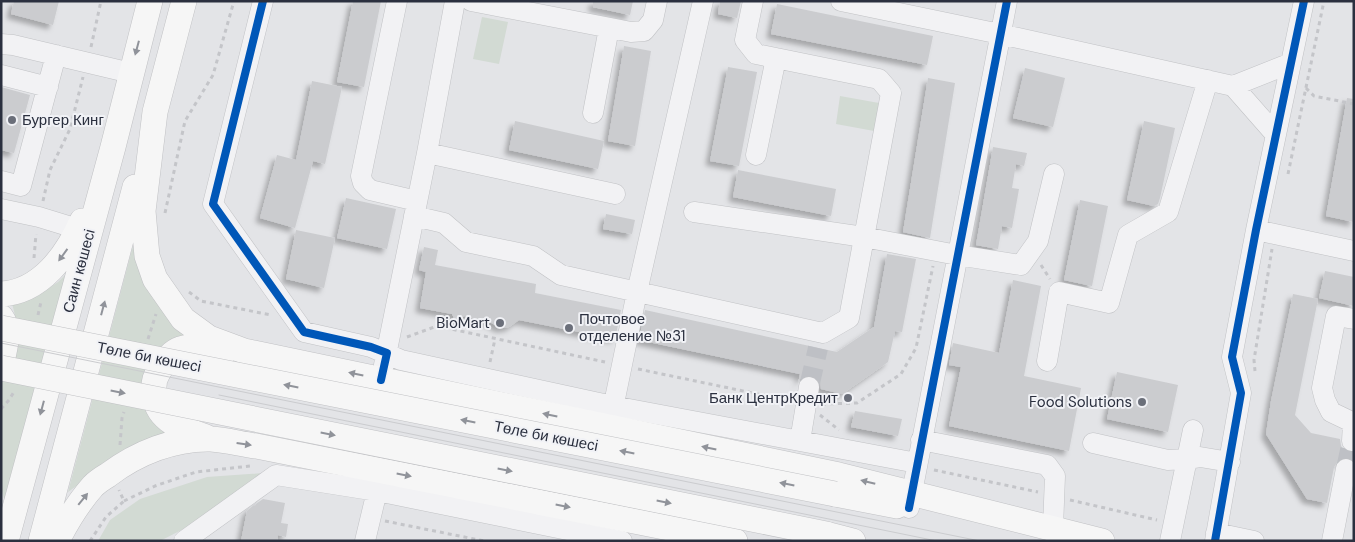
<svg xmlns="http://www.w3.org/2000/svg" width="1355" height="542" font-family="'DM Sans',sans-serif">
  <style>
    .green { fill: #d2dad3 }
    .building { fill: #cbcccf; filter: url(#shadow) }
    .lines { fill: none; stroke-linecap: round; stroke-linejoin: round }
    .minor-tunnel { stroke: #bec0c5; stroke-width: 20; stroke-dasharray: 20 10; stroke-linecap: butt }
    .minor-casing { stroke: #c1c2c5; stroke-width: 21 }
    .major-casing { stroke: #c0c1c4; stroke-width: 26 }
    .path { stroke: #c4c5c9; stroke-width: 3; stroke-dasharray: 4 4; stroke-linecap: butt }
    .minor { stroke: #f2f2f4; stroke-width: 20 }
    .major { stroke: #f6f6f6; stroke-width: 25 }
    .tram { stroke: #cbcccf; stroke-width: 1 }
    .major-bridge-casing { stroke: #c0c1c4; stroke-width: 26; stroke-linecap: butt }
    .major-bridge { stroke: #f6f6f6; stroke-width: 25 }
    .cycleway-casing { stroke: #f1f2f6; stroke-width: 11 }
    .cycleway { stroke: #0057b8; stroke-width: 8 }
    .oneway { fill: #90939a }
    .poi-dot { fill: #6b6f7a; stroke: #f1f2f6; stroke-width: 2 }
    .labels { text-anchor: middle; stroke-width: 4; stroke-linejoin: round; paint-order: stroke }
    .poi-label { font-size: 15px; fill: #2b303f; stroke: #f1f2f6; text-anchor: end }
    .street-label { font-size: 15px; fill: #2b303f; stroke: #f1f2f6 }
  </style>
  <defs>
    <filter id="shadow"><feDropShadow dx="-4.5" dy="4.5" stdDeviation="2.5" flood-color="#0004"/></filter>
  </defs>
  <rect width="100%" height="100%" fill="#e3e4e7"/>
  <path class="green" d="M482,17L508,22L499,64L473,59Z
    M840,96L879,103L874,131L836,124Z
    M135,238L195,339L147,389L177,434L109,463L68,492Z
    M71,269L7,511L1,487V371L18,328L12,303L40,294L58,282Z
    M263,473L199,521L160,541H98L110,520L140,499L207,477Z"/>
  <path class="building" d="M14,1H59L53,25L11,14Z
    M353,1H381L364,87L337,82Z
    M593,1H633L630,15L593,7Z
    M720,1H741L737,18L718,14Z
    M777,4L933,36L927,65L771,34Z
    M624,46L651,51L635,146L608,141Z
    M728,67L757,72L739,166L710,161Z
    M1025,68L1065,78L1053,127L1013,118Z
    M928,78L955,83L930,238L903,232Z
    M312,81L342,87L325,164L313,161L295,228L260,218L277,155L296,160Z
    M1,87L30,95L14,153L1,150Z
    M1347,98L1354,99V222L1326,216Z
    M515,121L604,141L598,169L509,150Z
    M1144,121L1175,128L1160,198L1158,204L1154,206L1127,200Z
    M993,147L1027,153L1024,166L1016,164L1012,188L1019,189L1012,228L1002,226L998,249L976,245Z
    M738,170L836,189L831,216L733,197Z
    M346,198L396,209L387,249L337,238Z
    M1080,200L1108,206L1092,286L1064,280Z
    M606,214L635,220L632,234L603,229Z
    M296,230L335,238L324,288L286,279Z
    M424,247L438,250L435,265L536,284L535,293L621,310L615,339L519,320L509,327L500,328L490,322L464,316L456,323L452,314L420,308L426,272L419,270Z
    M887,254L916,259L902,332L895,331L888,362L842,394L821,389L820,382L817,378L811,375L804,376L800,379L798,384L800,374L639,340L645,310L837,352L874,327Z
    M1325,271L1354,277V306L1319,298Z
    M1013,280L1041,286L1024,376L1081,388L1069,451L949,426L961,367L949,365L953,343L999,353Z
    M1293,294L1318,299L1295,415L1311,433L1340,439L1341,446L1345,451L1354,452V460L1349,458H1343L1337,462L1334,467L1327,503L1307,499L1266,434L1271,401Z
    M1117,372L1178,385L1168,432L1107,419Z
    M855,411L902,419L898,436L851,427Z
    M263,499L285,503L281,523L288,524L286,537L278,535L277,541H241L247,511L254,505L255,506L256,504Z"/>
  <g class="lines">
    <path class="minor-tunnel" d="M809,387L818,348
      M1346,469L1352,441"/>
    <g class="minor-casing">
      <path id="minor" d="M263,1L213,204L304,332L371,347L401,360L613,406L917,463
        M397,1L361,176L363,183L370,190L417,201
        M471,1L631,32L644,31L653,20L657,1
        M841,1L1000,34L1233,86L1291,63
        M1,44L13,45L131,73
        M1,75L48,87
        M1233,86L1276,135
        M593,113L609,28
        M427,153L615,194
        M756,155L776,58
        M1,181L21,186L56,55
        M1,209L39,217L78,229
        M694,212L864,237L957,255L1021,265L1038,241L1054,174
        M414,216L444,223L466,242L533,256L561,275L823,333L849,318L891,93L879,79L756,54L745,40L753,1
        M1256,230L1354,251
        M1354,319L1336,316L1322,388L1325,400L1331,412L1354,423
        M1047,361L1059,292L1109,303L1128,235L1168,212L1208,80
        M384,365L427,153L455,1
        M611,418L637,292L703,1
        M921,440L1047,465L1055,476L1053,528
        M800,441L809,387
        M1352,441L1353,423
        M1093,443L1168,460L1187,459L1200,457L1230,462
        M909,508L1007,1
        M1216,533L1254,541
        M184,541L276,475L377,491L622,541
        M365,541L377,491
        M1170,541L1193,430
        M1215,541L1241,393L1232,357L1256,230L1304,1
        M1332,541L1346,469"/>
    </g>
    <g class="major-casing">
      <path id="major" d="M184,1L155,112L143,211L147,256L155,279L183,319L209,338L244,351L839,475L1102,541
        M1,294C41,292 67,255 82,221
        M1,317C10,329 6,343 3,357L1,360
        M206,437C186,430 158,422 155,397C153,388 154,378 159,371C164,362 171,352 180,349C191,345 215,349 227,350
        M835,494L897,506
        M826,534L853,541
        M6,541L113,147L150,1
        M41,541L135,187
        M57,541C67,521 78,503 93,486C97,482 103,478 108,475C137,453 174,438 211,439C226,440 241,444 256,446L735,541"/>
    </g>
    <path class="path" d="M91,47L101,1
      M1306,88L1314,96L1354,104
      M1288,174L1324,1
      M43,201L50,170L70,129L83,77
      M165,213L185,121L213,75L234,1
      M34,258L36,234
      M1041,265L1050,279
      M189,292L201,301L271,315
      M38,315L41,302
      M407,337L437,326L605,362
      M148,339L156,314
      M490,362L495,339
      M638,369L791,401
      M1255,371L1254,360L1272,249
      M822,404L857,403L901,374L916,348L933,266
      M1,409L9,400L15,390
      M820,415L839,430
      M120,445L122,418L124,412
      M934,470L1038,492
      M1070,500L1157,520
      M124,501L155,486L196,472L250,466
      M385,521L484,541
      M90,541L106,517L124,501L119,490"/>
    <use href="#minor" class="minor"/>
    <use href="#major" class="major"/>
    <path class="tram" d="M1,343L980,541
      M219,395L937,541"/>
    <g class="major-bridge-casing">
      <path id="major-bridge" d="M1,328L835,494
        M1,368L826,534"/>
    </g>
    <use href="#major-bridge" class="major-bridge"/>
    <g class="cycleway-casing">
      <path id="cycleway" d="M263,1L213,204L304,332L371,347L387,353L381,380
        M909,508L1007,1
        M1215,541L1241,393L1232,357L1256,230L1304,1"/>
    </g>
    <use href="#cycleway" class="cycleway"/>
  </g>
  <defs><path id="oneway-solid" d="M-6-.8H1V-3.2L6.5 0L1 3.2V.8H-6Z" transform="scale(1.25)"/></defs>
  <g class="oneway">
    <use href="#oneway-solid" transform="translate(137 48) rotate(105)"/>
    <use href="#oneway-solid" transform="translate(63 255) rotate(126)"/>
    <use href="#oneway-solid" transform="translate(103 308) rotate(-75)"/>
    <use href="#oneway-solid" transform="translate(356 374) rotate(-168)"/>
    <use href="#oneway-solid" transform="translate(291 386) rotate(-169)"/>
    <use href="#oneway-solid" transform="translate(118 392) rotate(11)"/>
    <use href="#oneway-solid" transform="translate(42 408) rotate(105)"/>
    <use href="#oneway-solid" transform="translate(550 415) rotate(-168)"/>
    <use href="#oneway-solid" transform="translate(468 421) rotate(-169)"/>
    <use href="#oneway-solid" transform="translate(328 434) rotate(11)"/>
    <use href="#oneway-solid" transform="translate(244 444) rotate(8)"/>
    <use href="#oneway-solid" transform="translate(709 448) rotate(-168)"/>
    <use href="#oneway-solid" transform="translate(627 452) rotate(-169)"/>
    <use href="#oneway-solid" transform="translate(505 470) rotate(11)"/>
    <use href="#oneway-solid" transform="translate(404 475) rotate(11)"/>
    <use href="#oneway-solid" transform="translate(868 482) rotate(-166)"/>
    <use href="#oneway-solid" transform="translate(787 484) rotate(-169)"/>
    <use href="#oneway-solid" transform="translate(83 499) rotate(-51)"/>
    <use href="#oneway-solid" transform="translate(664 502) rotate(11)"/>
    <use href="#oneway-solid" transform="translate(563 506) rotate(11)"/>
  </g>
  <g class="poi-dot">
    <circle cx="12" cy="120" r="5"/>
    <circle cx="500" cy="323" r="5"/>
    <circle cx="569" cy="328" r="5"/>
    <circle cx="848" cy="398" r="5"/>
    <circle cx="1142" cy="402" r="5"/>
  </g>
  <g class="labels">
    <g class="poi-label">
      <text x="22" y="125" text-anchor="start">Бургер Кинг</text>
      <text x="579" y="324" text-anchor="start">Почтовое<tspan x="579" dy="17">отделение №31</tspan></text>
      <text x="490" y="328">BioMart</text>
      <text x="838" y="403">Банк ЦентрКредит</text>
      <text x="1132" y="407">Food Solutions</text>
    </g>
    <g class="street-label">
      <text transform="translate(79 271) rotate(-75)" y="5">Саин көшесі</text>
      <text transform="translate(149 357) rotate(11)" y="5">Төле би көшесі</text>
      <text transform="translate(546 436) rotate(11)" y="5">Төле би көшесі</text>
    </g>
  </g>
  <rect width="1355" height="542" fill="none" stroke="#2b303f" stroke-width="5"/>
</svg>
